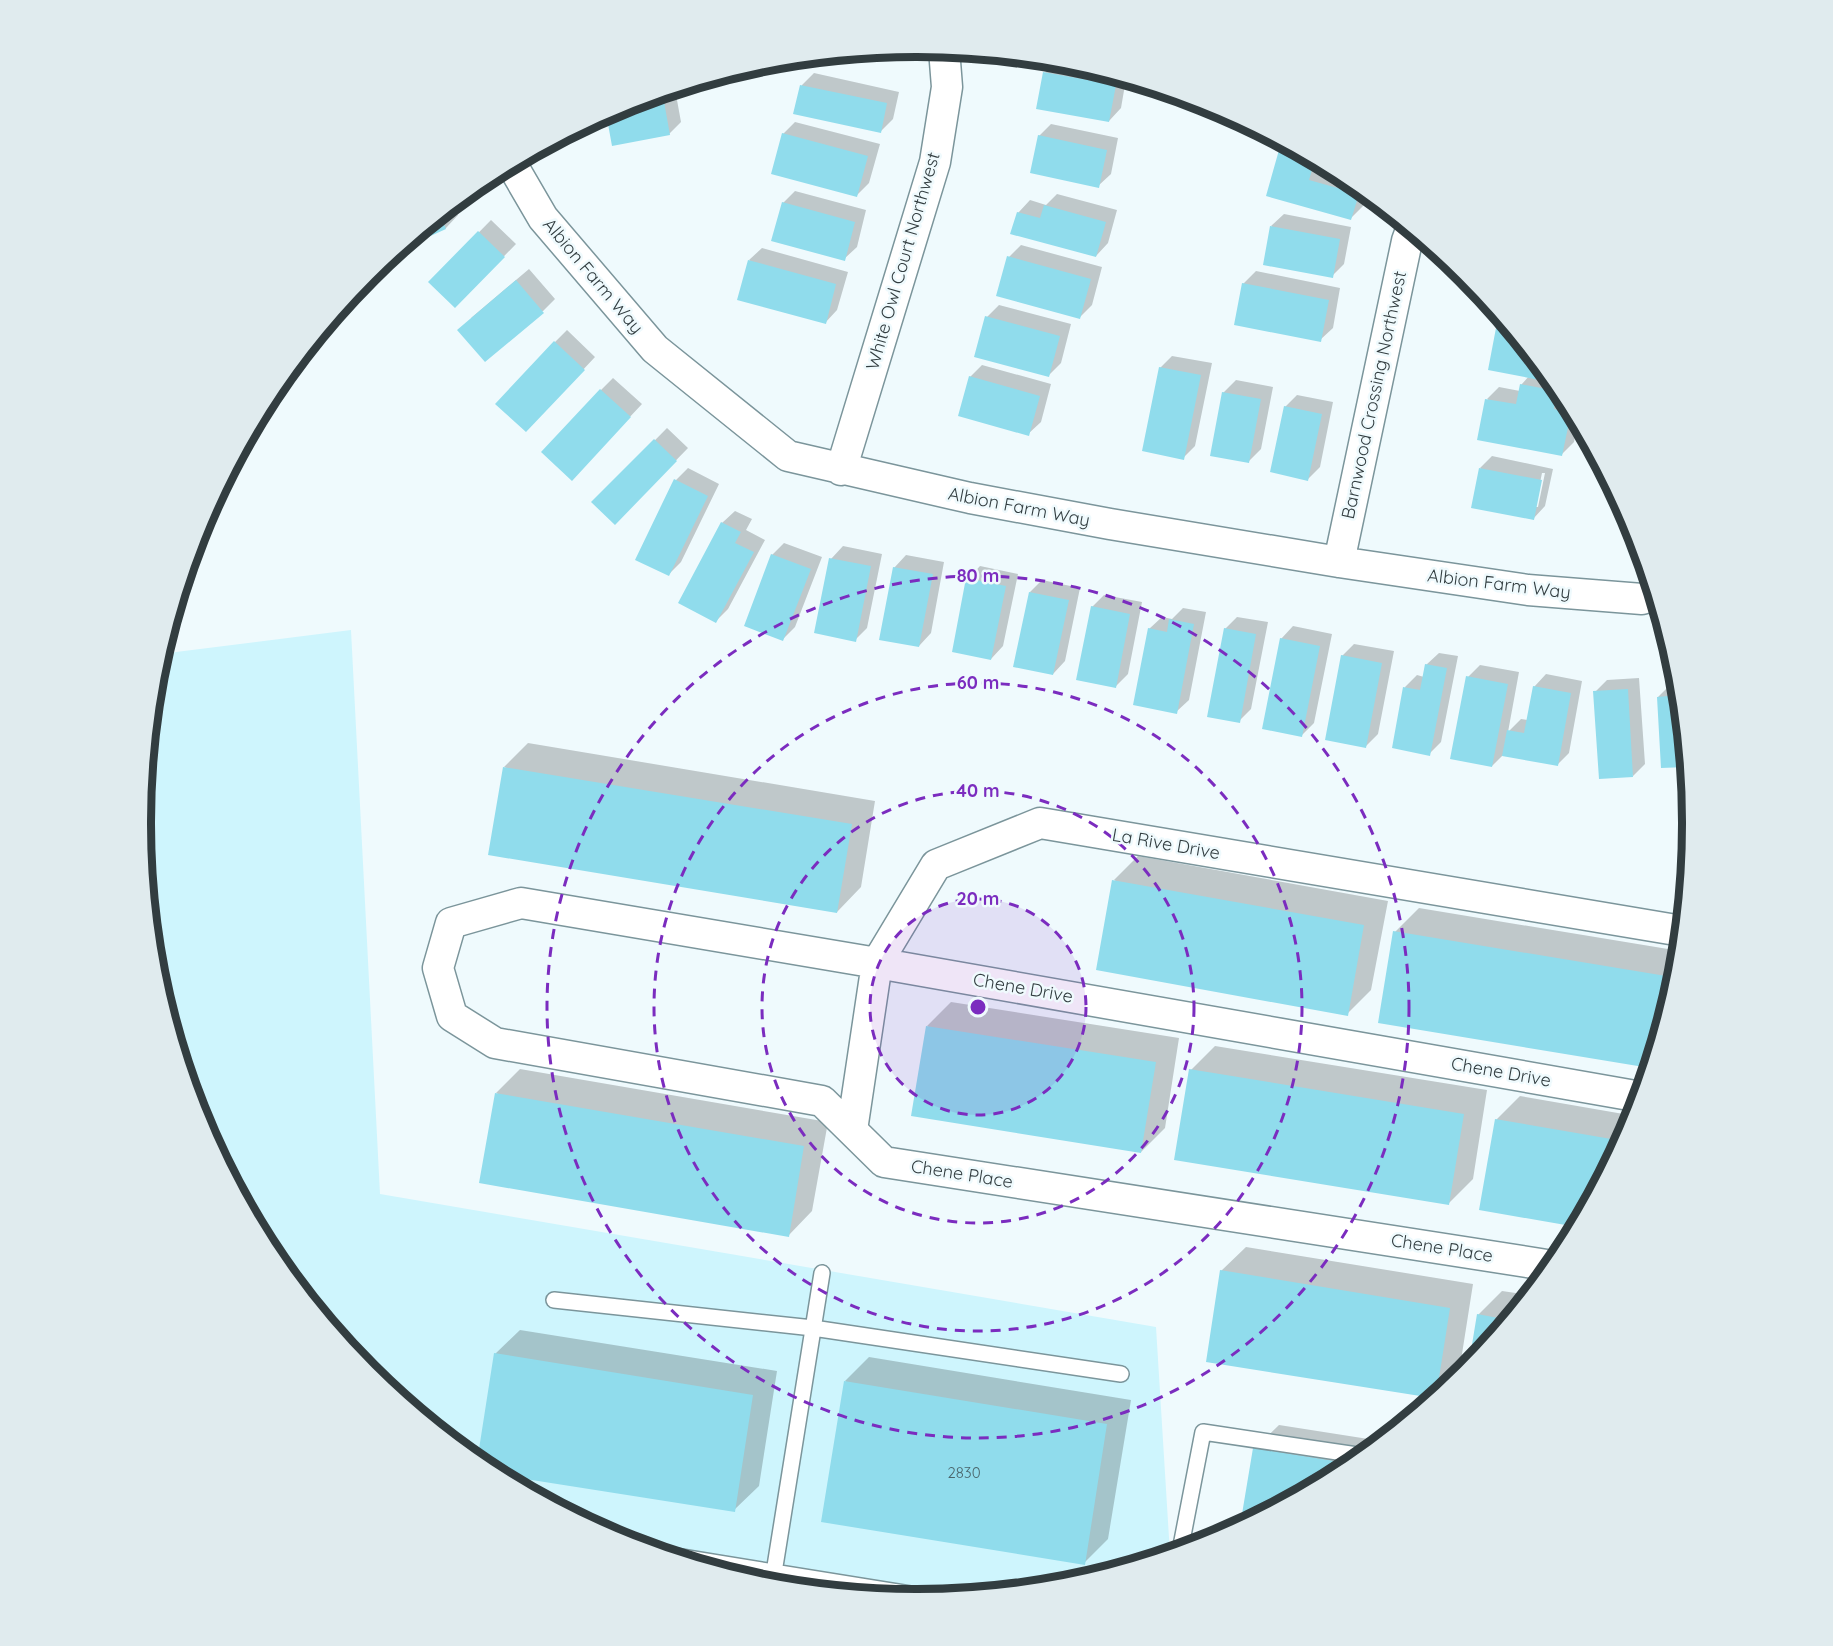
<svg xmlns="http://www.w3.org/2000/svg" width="1833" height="1646" font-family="Quicksand,sans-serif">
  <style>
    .built { fill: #cef5fd }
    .shadow { fill: #0003; fill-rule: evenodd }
    .building { fill: #90dcec }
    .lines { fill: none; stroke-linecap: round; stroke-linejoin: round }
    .lane-casing { stroke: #7b959b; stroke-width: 18 }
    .street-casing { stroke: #7b959b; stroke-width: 33 }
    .lane { stroke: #fff; stroke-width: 15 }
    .street { stroke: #fff; stroke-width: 30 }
    .ring { fill: none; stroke: #7b2cbf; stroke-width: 3; stroke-dasharray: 10 8 }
    .labels { text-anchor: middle; stroke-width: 5; stroke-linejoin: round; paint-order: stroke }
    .number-label { font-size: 15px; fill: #4a656b }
    .street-label { font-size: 18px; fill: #323d40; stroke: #effafd }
    .rim { fill: none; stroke: #323d40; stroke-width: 8 }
    .centre { fill: #7b2cbf; stroke: #effafd; stroke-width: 3 }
    .ring-label { font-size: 18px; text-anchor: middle; font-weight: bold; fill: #7b2cbf; stroke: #effafd; stroke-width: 5; stroke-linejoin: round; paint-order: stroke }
  </style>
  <rect width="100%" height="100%" fill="#effafd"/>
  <path class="built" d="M351,630L380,1194L1156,1327L1170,1554L1068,1585L917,1599L765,1585L619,1540L485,1468L367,1372L271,1254L199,1120L155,974L140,823L155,671L160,654Z"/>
  <path class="shadow" d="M1057,60L1077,64L1126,79L1121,108L1109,121L1045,73Z
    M814,73L899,92L893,119L880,132L795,113L802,85Z
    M675,89L681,122L669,134L613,144L607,112L620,105Z
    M795,122L880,144L869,183L857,195L783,134Z
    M1051,124L1118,138L1111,174L1098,186L1039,136Z
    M1286,144L1322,163L1320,168L1348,178L1367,193L1363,206L1351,218L1268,195L1280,150Z
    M795,191L866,210L857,247L844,259L783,203Z
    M1057,194L1117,210L1108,243L1096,256L1018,213L1030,200L1046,205Z
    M452,204L458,215L446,228L397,250Z
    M1284,214L1351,227L1344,264L1332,276L1271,226Z
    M491,220L516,244L455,306L430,282Z
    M1021,245L1102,267L1092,305L1080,317L1009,257Z
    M762,248L848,272L837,310L825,323L749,260Z
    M529,269L555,299L543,311L471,318Z
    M1256,271L1340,288L1333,328L1320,340L1243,284Z
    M999,305L1071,324L1061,363L1049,375L987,317Z
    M1505,322L1562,392L1578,421L1574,442L1562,454L1487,399L1499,387L1520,391L1521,385L1529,376L1498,329Z
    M567,330L595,357L538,418L555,342Z
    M1172,356L1212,363L1195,446L1183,458L1160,368Z
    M982,365L1051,384L1041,422L1028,434L970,377Z
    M613,378L642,404L584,466L601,390Z
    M1236,380L1273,387L1261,449L1248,462L1223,393Z
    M1297,395L1333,402L1320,467L1308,479L1285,407Z
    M667,428L688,448L615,523L594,502Z
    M1492,456L1553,469L1545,506L1533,519L1480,468ZM1542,473H1545L1538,507H1535Z
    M688,468L719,484L681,562L669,574L676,480Z
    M735,511L752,519L746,530L765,540L728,609L716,621L680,603L722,523Z
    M784,543L822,557L795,627L783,639L772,555Z
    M843,546L882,554L867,628L855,640L831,559Z
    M906,555L944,562L931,633L919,646L894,568Z
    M980,566L1018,574L1003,646L991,659L968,579Z
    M1042,580L1080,588L1065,661L1053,674L1030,592Z
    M1104,595L1142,602L1128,674L1116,686L1092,607Z
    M1183,608L1206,612L1189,700L1176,712L1149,629L1162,617L1172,619Z
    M1237,617L1268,622L1251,709L1239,721L1225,629Z
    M1293,626L1332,634L1314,723L1302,735L1281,639Z
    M1354,644L1394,651L1378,734L1366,746L1342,656Z
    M1439,653L1458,656L1441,742L1429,754L1405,687L1417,675L1424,677L1426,665Z
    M1480,665L1519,672L1508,732L1521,719L1528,720L1534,687L1546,674L1582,681L1569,753L1557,765L1503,755L1492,766L1468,677Z
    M1639,678L1645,764L1633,776L1595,692L1607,680Z
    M1670,685H1679L1687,765L1662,767L1658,697Z
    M528,743L875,801L861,887L837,912L504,767Z
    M1138,856L1388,901L1371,990L1347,1014L1114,880Z
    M1419,908L1680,951L1678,975L1650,1067L1395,932Z
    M951,1002L1179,1038L1165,1128L1141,1152L927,1026Z
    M1215,1046L1487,1090L1473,1179L1449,1203L1191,1070Z
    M520,1069L828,1122L812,1211L788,1236L496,1093Z
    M1520,1096L1635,1116L1578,1225L1496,1120Z
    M1246,1247L1473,1284L1459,1373L1435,1397L1221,1271Z
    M1502,1291L1529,1295L1470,1367L1478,1315Z
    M520,1330L777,1371L759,1486L734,1510L490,1471L485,1468L478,1463L495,1354Z
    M869,1357L1131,1400L1108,1539L1084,1563L845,1381Z
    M1279,1425L1381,1441L1348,1469L1242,1525L1254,1449Z"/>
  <path class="building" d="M1043,72L1116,85L1109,122L1036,109Z
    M800,85L887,103L881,133L793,114Z
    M663,96L670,135L612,146L606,113L632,102Z
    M782,133L868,156L857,197L771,174Z
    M1038,135L1107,150L1099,188L1030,173Z
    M1279,150L1315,160L1309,180L1359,194L1351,220L1266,196Z
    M782,202L855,222L845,261L771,241Z
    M1044,205L1106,222L1096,257L1010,234L1017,212L1040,218Z
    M440,215L446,229L395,252V251Z
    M1270,226L1340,239L1333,278L1263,265Z
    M478,231L505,257L455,308L428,282Z
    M1007,256L1091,279L1080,319L996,296Z
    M748,260L836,284L826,324L737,300Z
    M516,280L544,313L485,362L457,330Z
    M1242,283L1329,300L1321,342L1234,325Z
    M985,316L1060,336L1049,377L974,357Z
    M1496,328L1513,331L1555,383L1488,370Z
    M554,341L585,370L526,432L495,404Z
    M1159,367L1201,375L1184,460L1142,451Z
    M969,376L1040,396L1029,436L958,416Z
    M1520,384L1557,391L1554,409L1571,413L1562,456L1477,440L1485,399L1516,404Z
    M600,389L631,417L572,481L541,452Z
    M1222,392L1261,399L1249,463L1210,456Z
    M1284,406L1322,414L1308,481L1270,472Z
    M654,439L677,461L615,525L591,502Z
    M1479,468L1542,480L1534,520L1471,508Z
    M674,479L708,496L669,576L635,560Z
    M721,522L741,532L735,543L754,552L716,623L678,603Z
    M771,554L811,569L783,641L744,626Z
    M829,558L871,566L856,642L814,633Z
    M893,567L933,574L919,647L879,640Z
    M966,578L1006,586L991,660L952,652Z
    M1029,592L1069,600L1053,675L1013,667Z
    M1091,606L1130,614L1116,688L1076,680Z
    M1169,619L1194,624L1177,714L1133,705L1148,628L1167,632Z
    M1224,628L1256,634L1240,723L1207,717Z
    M1280,638L1320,646L1302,737L1262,729Z
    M1341,655L1382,663L1366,748L1325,740Z
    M1425,664L1447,668L1430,756L1392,748L1403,687L1420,690Z
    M1466,676L1508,684L1492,767L1450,759Z
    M1533,686L1571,693L1558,766L1502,756L1507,730L1524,733Z
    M1628,689L1633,777L1599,779L1593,691Z
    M1680,695L1687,767L1661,768L1657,697Z
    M503,767L852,824L837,913L488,855Z
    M1112,880L1364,925L1348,1016L1096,970Z
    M1393,931L1666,976L1650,1068L1378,1023Z
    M926,1026L1156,1062L1141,1153L911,1116Z
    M1189,1069L1464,1114L1449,1205L1174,1160Z
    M495,1093L804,1146L789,1237L479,1183Z
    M1495,1119L1623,1141L1577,1227L1479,1210Z
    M1220,1270L1450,1308L1436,1397L1433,1398L1206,1362Z
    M1477,1314L1509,1320L1468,1369Z
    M494,1353L753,1395L735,1512L494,1474L485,1468L477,1462Z
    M844,1381L1107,1424L1085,1565L821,1522Z
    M1253,1448L1353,1464L1240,1526Z"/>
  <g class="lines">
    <g class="lane-casing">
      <path id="lane" d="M554,1300L813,1328L1121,1374
        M1180,1551L1203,1432L1364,1456
        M669,1555L935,1598
        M772,1585L822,1273"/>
    </g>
    <g class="street-casing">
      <path id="street" d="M511,163L543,218L655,349L788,456L970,498L1110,524L1339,562L1528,590L1642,599L1655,595
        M841,470L935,162L947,87L944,49
        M1339,562L1407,241L1411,230
        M852,1130L877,963L936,865L1040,823L1682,931
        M1553,1266L884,1162L822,1101L495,1043L452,1016L438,968L451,923L521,903L877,963L1641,1097"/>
    </g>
    <use href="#lane" class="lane"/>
    <use href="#street" class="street"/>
  </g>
  <circle cx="978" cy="1007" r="108" fill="#7b2cbf" fill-opacity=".12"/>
  <g class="ring">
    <circle cx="978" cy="1007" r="108"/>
    <circle cx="978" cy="1007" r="216"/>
    <circle cx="978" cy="1007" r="324"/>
    <circle cx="978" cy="1007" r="431"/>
  </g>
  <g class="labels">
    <g class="number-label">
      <text x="964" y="1478">2830</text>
    </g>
    <g class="street-label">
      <text transform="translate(903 261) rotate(-74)" y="6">White Owl Court Northwest</text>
      <text transform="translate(593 276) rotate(50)" y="6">Albion Farm Way</text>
      <text transform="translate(1374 395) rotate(-78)" y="6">Barnwood Crossing Northwest</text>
      <text transform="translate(1019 507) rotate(11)" y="6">Albion Farm Way</text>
      <text transform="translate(1499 584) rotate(7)" y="6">Albion Farm Way</text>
      <text transform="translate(1166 844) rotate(10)" y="6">La Rive Drive</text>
      <text transform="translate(1023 988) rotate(10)" y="6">Chene Drive</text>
      <text transform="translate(1501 1072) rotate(10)" y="6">Chene Drive</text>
      <text transform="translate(962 1174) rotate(9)" y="6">Chene Place</text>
      <text transform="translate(1442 1248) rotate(9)" y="6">Chene Place</text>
    </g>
  </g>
  <path d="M0 0H1833V1646H0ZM916 57H917A765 765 0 0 1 1682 822V824A765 765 0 0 1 917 1589H916A765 765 0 0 1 151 824V822A765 765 0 0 1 916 57Z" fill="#e0ebee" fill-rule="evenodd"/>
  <path class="rim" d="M916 57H917A765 765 0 0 1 1682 822V824A765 765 0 0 1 917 1589H916A765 765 0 0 1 151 824V822A765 765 0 0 1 916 57Z"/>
  <circle cx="978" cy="1007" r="9" class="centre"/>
  <g class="ring-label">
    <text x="978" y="582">80 m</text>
    <text x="978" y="689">60 m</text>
    <text x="978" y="797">40 m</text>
    <text x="978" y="905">20 m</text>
  </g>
</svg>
